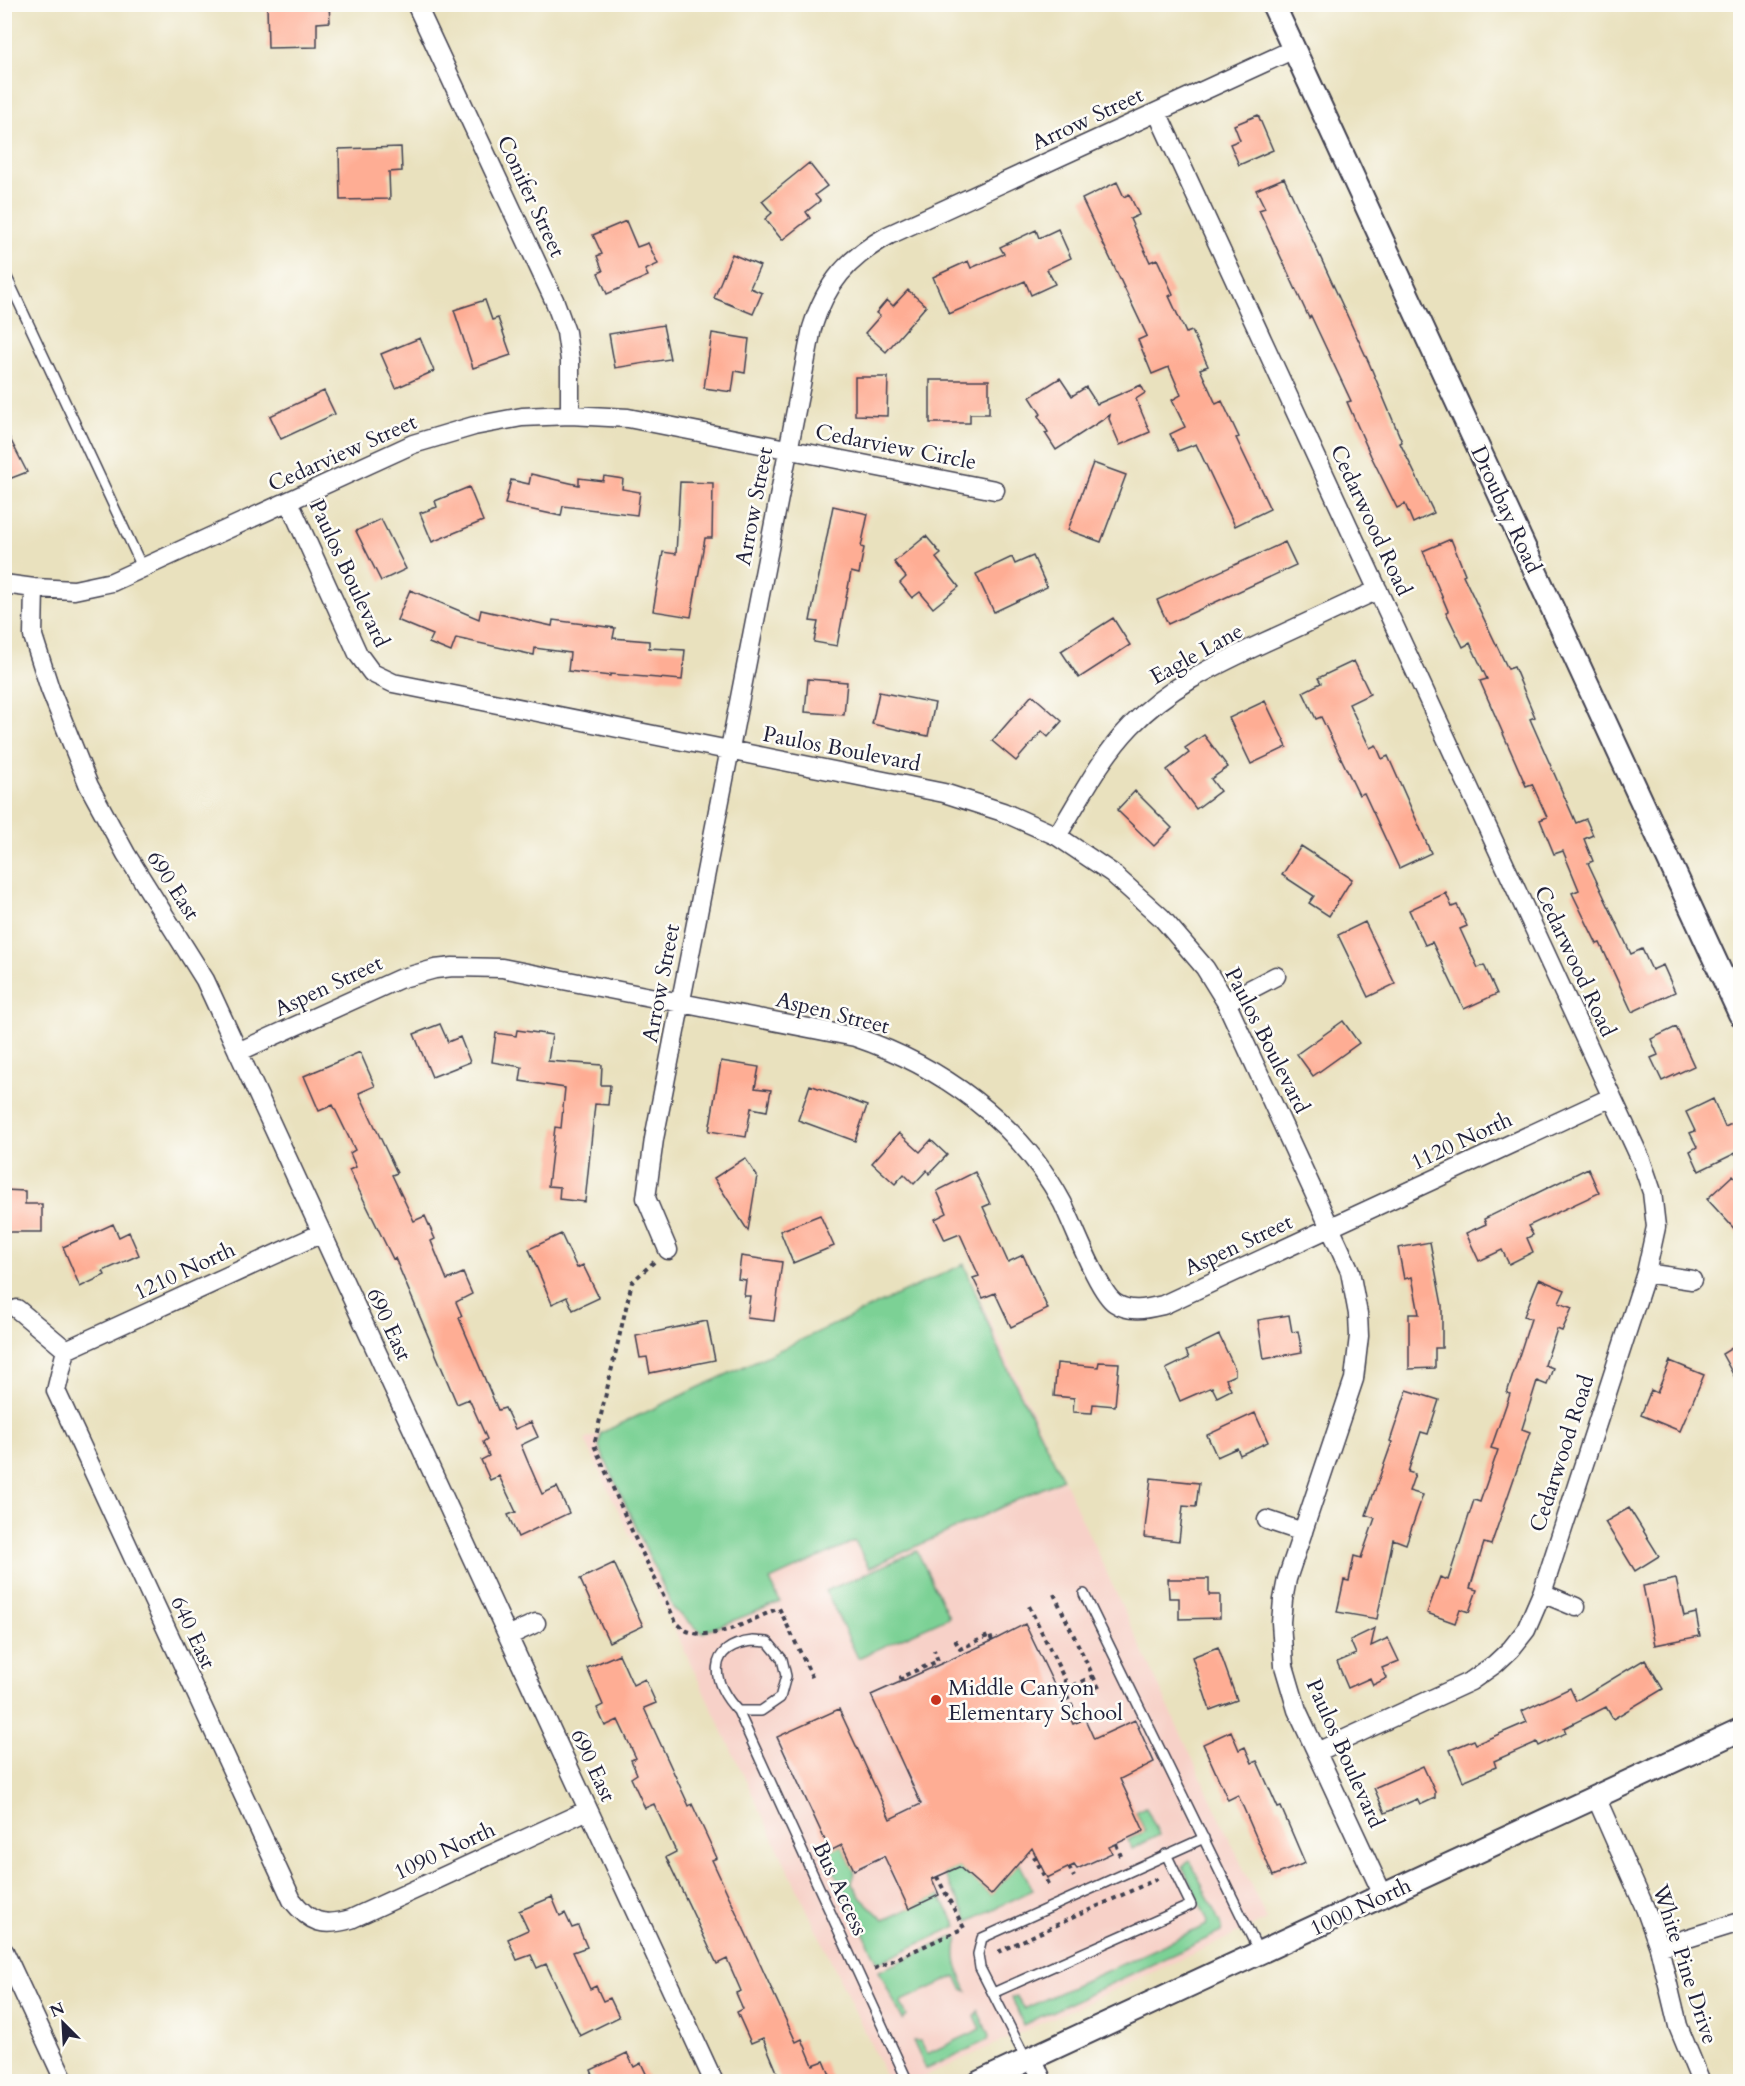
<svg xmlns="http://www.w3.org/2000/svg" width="1745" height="2086" font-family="Cardo,serif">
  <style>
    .built { fill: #f7d1c8 }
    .green { fill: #7cd195; stroke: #4f7a68; stroke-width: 1.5 }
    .building { fill: #fead94 }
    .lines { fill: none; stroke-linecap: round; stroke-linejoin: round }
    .service-casing { stroke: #403f4f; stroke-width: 12 }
    .minor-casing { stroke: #403f4f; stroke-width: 21 }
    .tertiary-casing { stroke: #403f4f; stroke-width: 26 }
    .path { stroke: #403f4f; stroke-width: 4; stroke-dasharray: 4.5 4.5; stroke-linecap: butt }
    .service { stroke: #fff; stroke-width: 9 }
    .minor { stroke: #fff; stroke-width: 18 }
    .tertiary { stroke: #fff; stroke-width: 22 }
    .poi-dot { fill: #c8321e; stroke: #fdfcf7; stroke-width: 2 }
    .labels { text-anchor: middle; stroke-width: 5; stroke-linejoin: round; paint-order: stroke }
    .street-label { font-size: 22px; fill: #22223b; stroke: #fdfcf7 }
    .poi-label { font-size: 22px; fill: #22223b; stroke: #fdfcf7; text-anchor: start }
  </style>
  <rect width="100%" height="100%" fill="#fdfcf7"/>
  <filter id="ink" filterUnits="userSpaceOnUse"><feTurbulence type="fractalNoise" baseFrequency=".0167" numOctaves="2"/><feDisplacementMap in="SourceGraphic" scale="12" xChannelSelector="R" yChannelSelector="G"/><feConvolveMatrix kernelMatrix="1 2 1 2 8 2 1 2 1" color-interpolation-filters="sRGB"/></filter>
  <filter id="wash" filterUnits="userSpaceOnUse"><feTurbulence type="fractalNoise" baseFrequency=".008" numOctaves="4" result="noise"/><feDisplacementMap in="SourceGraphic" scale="24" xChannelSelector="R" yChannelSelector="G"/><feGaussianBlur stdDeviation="1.35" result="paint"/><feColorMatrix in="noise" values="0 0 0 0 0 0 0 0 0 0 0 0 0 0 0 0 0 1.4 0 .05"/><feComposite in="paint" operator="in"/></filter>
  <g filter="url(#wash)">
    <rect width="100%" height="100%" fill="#e9e1be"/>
    <path class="built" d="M964,1264L1267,1920L915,2081H888L585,1440Z"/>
    <path class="green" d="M964,1264L1001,1355L1063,1479L869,1568L855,1541L770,1580L780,1602L702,1633L673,1608L599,1447L601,1433Z
      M917,1551L949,1617L858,1658L826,1591Z
      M1146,1807L1159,1835L1132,1849L1128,1840L1145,1831L1136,1812Z
      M842,1845L854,1870L852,1883L861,1898L884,1920L939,1895L957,1926L878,1963L824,1850L830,1851Z
      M1190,1860L1222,1927L1221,1932L1023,2025L1012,1997L1017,1996L1024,2009L1207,1925L1208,1922L1183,1867Z
      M1019,1863L1033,1890L969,1921L944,1874L959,1867L991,1895Z
      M955,1936L958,1938C952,1958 959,1973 967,1991L962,1989L956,1976L902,2001L901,2003L907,2016L903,2020L879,1971Z
      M978,2011L989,2036L988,2040L926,2069L913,2041H920L927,2054L981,2029L975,2016Z"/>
    <g id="blocks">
      <path class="building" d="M267,4H329L330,22L317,23V47L268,48Z
        M1258,115L1273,150L1239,165L1230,144L1240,140L1234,125Z
        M401,147L402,171L389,172L390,199L340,200L339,149Z
        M809,163L827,186L815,195L820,201L806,212L810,218L782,240L765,219L772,213L762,201Z
        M1284,178L1369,363L1402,442L1400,443L1434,513L1413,523L1405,504L1397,508L1371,456L1347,402L1351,401L1311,316L1309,318L1259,210L1265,208L1256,190Z
        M1117,182L1124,197L1129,194L1139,215L1130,219L1150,262L1157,259L1173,294L1169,296L1186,333L1192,331L1208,366L1200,369L1216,404L1222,401L1239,437L1236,438L1270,509L1235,526L1196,444L1178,451L1170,434L1185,427L1172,400L1181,395L1169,367L1152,374L1138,340L1147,336L1082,199Z
        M626,221L637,247L648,243L658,264L645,270L648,276L607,294L598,273L603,271L597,256L602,254L593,235Z
        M1058,229L1071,258L1047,269L1055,284L1031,295L1025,281L949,314L933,277L968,261L971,268L1004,254L1000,247L1036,230L1039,238Z
        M732,254L760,266L750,288L762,293L753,314L714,298Z
        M908,290L926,306L886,352L865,333L880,316L876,313L887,300L893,306Z
        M485,300L492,320L498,318L511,355L473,368L454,310Z
        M663,325L670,359L615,368L609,334Z
        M712,333L749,339L745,373L735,371L732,392L704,388Z
        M420,338L434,371L396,388L381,354Z
        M855,377H888L887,416L855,415Z
        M1060,378L1072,396L1086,387L1097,404L1141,385L1145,393L1136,399L1150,432L1120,445L1109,419L1110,415L1056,450L1045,433L1048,432L1038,416L1041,414L1030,397Z
        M930,380H989V414H970V423H930Z
        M324,391L335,414L281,439L270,416Z
        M4,427L27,472L4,481Z
        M1093,463L1126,475L1101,542L1068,530Z
        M531,474L579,485V478L603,481L604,476L623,479L622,489L640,492L637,515L563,506L561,516L505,504L511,480L529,484Z
        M680,482L713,483L712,538H705L691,617L653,611L663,552L676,554Z
        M469,487L483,521L432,542L420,513L437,507L435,501Z
        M833,506L868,514L861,547L864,548L859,574L851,572L837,646L814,642L818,622L810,621Z
        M381,519L406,569L381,581L356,531Z
        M926,536L941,554L936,558L959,587L933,608L920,592L912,598L900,583L906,577L894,562Z
        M1451,539L1465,574L1463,575L1508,669L1514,667L1535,717L1530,719L1576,823L1586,819L1593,835L1584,839L1593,861L1588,863L1631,954L1642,949L1652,970L1663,965L1675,992L1632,1012L1600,943L1597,944L1572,893L1579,890L1563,851L1554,854L1540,820L1547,817L1532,784L1526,786L1480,681L1487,679L1470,643L1463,647L1446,612L1448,611L1423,551Z
        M1285,542L1296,565L1168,624L1157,600Z
        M1033,556L1047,587L994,612L976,574L1012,557L1015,564Z
        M410,590L479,619L481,610L552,626L553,620L615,628L613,638L649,641V648L685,650L682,680L610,674V676L568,671L570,653L535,648L534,655L456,638L451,652L429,643L433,635L397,620Z
        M1113,618L1130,645L1079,678L1061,651Z
        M1354,661L1370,694L1349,704L1370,748L1376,745L1382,759L1388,756L1431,853L1399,868L1364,793L1359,795L1321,717L1316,719L1303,692L1321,683L1318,678Z
        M808,679L847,682L844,715L805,712Z
        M879,692L935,703L928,736L872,724Z
        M1032,695L1062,721L1048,737L1042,731L1016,761L992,741Z
        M1265,701L1287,747L1251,764L1229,718Z
        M1204,735L1228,767L1211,779L1220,791L1196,809L1167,770L1189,753L1185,748Z
        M1135,791L1172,828L1154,846L1117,810Z
        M1301,846L1352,879L1329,916L1309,903L1314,896L1282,875Z
        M1446,893L1452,907L1457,905L1467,926L1460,929L1478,968L1484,965L1497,994L1464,1009L1432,942L1425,945L1409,910Z
        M1365,922L1395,984L1368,997L1338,935Z
        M1343,1021L1359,1043L1313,1076L1297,1054Z
        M440,1024L448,1042L460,1037L470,1062L432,1077L414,1034Z
        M1676,1027L1694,1066L1662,1081L1651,1058L1658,1055L1651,1039Z
        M517,1030L552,1035L548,1061L602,1065L601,1085H610L608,1105L595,1104L585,1202L559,1199L560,1187L548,1186L555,1127L561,1128L565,1088L520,1081L522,1067L492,1062L496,1033L516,1036Z
        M360,1052L375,1086L359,1093L397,1173L392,1175L414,1221L425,1216L435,1239L431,1241L447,1280L463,1273L472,1294L456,1302L462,1316L459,1318L498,1410L505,1408L515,1429L531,1422L538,1437L521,1445L528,1462L542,1494L557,1487L569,1513L518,1537L508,1515L516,1512L499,1476L490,1480L481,1460L489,1456L483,1442L487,1439L469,1399L457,1404L395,1258L393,1259L349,1170L356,1167L350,1153L355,1150L333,1105L319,1111L304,1076Z
        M721,1061L759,1067L755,1088L771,1090L767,1111L751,1108L746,1137L709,1131Z
        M810,1085L867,1106L855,1141L798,1120Z
        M1713,1099L1725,1127L1740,1120V1151L1699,1171L1690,1151L1697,1147L1690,1133L1695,1131L1686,1112Z
        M899,1133L920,1152L931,1140L947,1155L929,1174L927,1170L914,1184L904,1174L895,1184L872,1163Z
        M745,1158L757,1176L748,1231L714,1178Z
        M1588,1168L1599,1193L1528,1226L1533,1235L1527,1238L1533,1252L1509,1264L1502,1250L1479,1261L1466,1233L1486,1224L1484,1219Z
        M975,1172L990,1204L983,1207L1008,1262L1023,1255L1048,1309L1011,1327L995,1293L983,1298L973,1278L979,1276L960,1234L945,1240L935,1219L947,1213L937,1191Z
        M1733,1175L1740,1183V1235L1707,1199Z
        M4,1190L25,1191V1204H42V1232H4Z
        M820,1215L834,1246L793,1263L780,1231Z
        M113,1224L119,1237L129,1232L139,1255L103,1271L105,1275L80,1287L63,1247Z
        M561,1234L577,1268L583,1265L599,1298L573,1310L567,1297L552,1304L529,1249Z
        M1430,1242L1442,1305V1348H1435V1368L1409,1369V1314H1419L1412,1277L1404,1279L1398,1248Z
        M741,1256L782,1262L774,1321L747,1318L750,1296H744L746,1280L738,1279Z
        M1539,1279L1565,1290L1559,1303L1572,1308L1562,1331L1557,1329L1545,1365L1553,1368L1547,1385L1537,1381L1522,1429L1530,1432L1491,1545L1484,1543L1470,1588L1477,1590L1469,1612L1460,1609L1455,1623L1427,1613L1440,1577L1448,1580L1474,1500L1480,1502L1498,1450L1491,1448L1510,1394L1507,1393L1531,1319L1524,1316Z
        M1289,1315L1292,1332L1298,1331L1302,1352L1264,1359L1258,1320Z
        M707,1321L715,1360L650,1373L647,1357L640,1358L636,1336Z
        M1219,1335L1235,1369V1375L1226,1379L1231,1390L1217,1397L1212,1387L1180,1401L1166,1369L1189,1358L1186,1351Z
        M1740,1343V1387L1722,1354Z
        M1670,1361L1704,1375L1680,1431L1641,1415L1651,1390L1657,1393Z
        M1099,1362L1119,1363L1115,1406L1093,1404L1092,1413L1073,1412L1074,1398L1054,1396L1057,1363L1098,1367Z
        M1407,1390L1439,1400L1428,1434L1421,1432L1408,1472L1415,1474L1409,1491L1423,1495L1406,1544L1393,1539L1377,1619L1337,1612L1344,1580L1349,1581L1354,1556L1361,1558L1375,1518L1366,1515L1392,1442L1390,1441Z
        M1255,1413L1268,1442L1240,1455L1237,1448L1217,1457L1207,1435Z
        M1151,1478L1199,1483L1196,1507L1183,1506L1179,1541L1144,1537Z
        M1629,1508L1659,1556L1635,1571L1605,1522Z
        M614,1563L643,1626L609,1642L580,1579Z
        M1168,1579H1209V1595H1220V1618L1179,1619V1598H1169Z
        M1676,1579L1684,1616L1696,1613L1700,1636L1655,1645L1643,1586Z
        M1025,1624L1073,1724L1085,1719L1094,1739L1135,1720L1154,1762L1120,1779L1144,1831L1109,1847L1112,1853L1077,1869L1074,1865L1047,1878L1032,1848L991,1895L959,1867L932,1879L939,1895L909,1909L884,1856L854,1870L842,1845L830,1851L777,1737L839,1709L890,1819L921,1804L871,1695L992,1641Z
        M1375,1628L1371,1646L1388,1638L1399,1661L1382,1668L1387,1678L1373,1685L1370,1678L1348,1688L1337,1662L1356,1654L1350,1640Z
        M1218,1647L1237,1700L1210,1710L1192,1657Z
        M619,1654L633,1685L645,1679L656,1703L644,1708L689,1806L692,1804L717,1858L712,1860L796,2042L802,2039L813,2065L824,2061L833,2082H775L780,2079L763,2038L751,2043L737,2012L743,2009L736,1993L741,1991L727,1959L717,1964L666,1857L676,1852L654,1804L645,1808L631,1778L637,1774L631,1760L636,1758L618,1720L605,1726L597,1708L603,1705L587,1668Z
        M1645,1659L1663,1689L1613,1719L1606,1707L1564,1728L1566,1733L1539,1746L1537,1742L1494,1761L1496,1767L1463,1781L1450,1750L1474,1740L1476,1744L1527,1722L1522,1711L1570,1688L1576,1701Z
        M1231,1731L1239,1750L1245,1747L1252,1763L1257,1761L1278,1808L1281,1807L1305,1863L1273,1876L1238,1795L1228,1800L1203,1744Z
        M1423,1766L1435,1792V1798L1420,1805L1417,1799L1385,1813L1374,1788Z
        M552,1897L560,1916L565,1913L572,1928L578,1926L587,1947L573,1952L590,1989L596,1986L603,2001L610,1998L619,2017L580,2036L546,1964L537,1968L531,1955L517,1960L508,1939L528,1930L519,1911Z
        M627,2053L634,2067L641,2063L650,2082H596L591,2070Z"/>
    </g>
  </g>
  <g filter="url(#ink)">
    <use href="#blocks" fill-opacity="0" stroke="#403f4f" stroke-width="1.5"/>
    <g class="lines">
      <g class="service-casing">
        <path id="service" d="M4,271L143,569
          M1084,1594L1259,1952
          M753,1641L768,1642L782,1659L786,1676L780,1698L761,1711H738C711,1683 705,1646 753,1641Z
          M738,1711L908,2082
          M993,1993L1191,1905L1166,1854
          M1026,2059L980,1968L978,1954L982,1938L1204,1838"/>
      </g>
      <g class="minor-casing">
        <path id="minor" d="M416,4L555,302L566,332L570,360V415
          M1157,112L1641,1160L1652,1192L1656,1227L1646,1273L1542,1593L1526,1630L1511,1649L1495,1664L1471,1681L1317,1752
          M289,502L358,654L372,673L393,683L944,793L1003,812L1057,836L1112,873L1162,918L1205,968L1226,1002L1350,1271L1358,1314L1359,1336L1354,1379L1287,1579L1283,1600L1281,1622L1284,1666L1297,1710L1383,1895
          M4,584L34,588L74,590L112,582L413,444L474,426L522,417L570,415L628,418L995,490
          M34,588L33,636L50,689L89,786L126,854L205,980L714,2082
          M1057,836C1080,799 1100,758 1131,726C1169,686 1216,665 1265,642C1303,625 1340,607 1378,590
          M1226,1002L1276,976
          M238,1052L399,979L435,969L453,967L502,968L855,1037C941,1066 1018,1121 1062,1202C1073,1223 1098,1292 1115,1303C1130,1313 1146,1309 1163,1305L1612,1097
          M668,1250L646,1198L654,1139L812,328C826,283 848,258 889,235L1294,49
          M1646,1273L1692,1280
          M17,1309L66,1350
          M66,1350L56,1391L292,1900C310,1923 323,1927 351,1919L588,1810
          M66,1350L322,1233
          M1267,1520L1303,1532
          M1542,1593L1576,1607
          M508,1636L536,1623
          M1596,1797L1645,1908L1659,1947L1678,2026L1701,2082
          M1659,1947L1740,1922
          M4,1951L65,2082
          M1032,2057L1043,2082"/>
      </g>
      <g class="tertiary-casing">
        <path id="tertiary" d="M1273,4L1740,1014
          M980,2082L1740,1730"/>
      </g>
      <path class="path" d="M654,1262L632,1282L594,1445L635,1538L676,1622C679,1625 683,1629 687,1631C717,1642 752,1619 779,1608L814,1681
        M1054,1594L1093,1676L1064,1690
        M1029,1606L1065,1680L1064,1690L1079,1722
        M955,1640L960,1649L990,1635L992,1641
        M1093,1676L1100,1690
        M902,1681L901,1677L938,1661L934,1650
        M1116,1844L1121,1856
        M1034,1856L1050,1888
        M1069,1867L1074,1877
        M998,1952L1159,1878
        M874,1969L964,1928L937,1877"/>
      <use href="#service" class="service"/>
      <use href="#minor" class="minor"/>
      <use href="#tertiary" class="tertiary"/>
    </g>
  </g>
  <circle class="poi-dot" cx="936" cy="1700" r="6"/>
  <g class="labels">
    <g class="street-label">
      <text transform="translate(1087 118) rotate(-25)" y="8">Arrow Street</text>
      <text transform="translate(532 196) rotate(65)" y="8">Conifer Street</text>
      <text transform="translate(896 446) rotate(11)" y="8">Cedarview Circle</text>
      <text transform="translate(342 452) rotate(-24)" y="8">Cedarview Street</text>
      <text transform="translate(753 506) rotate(-79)" y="8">Arrow Street</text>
      <text transform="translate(1507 509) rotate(65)" y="8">Droubay Road</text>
      <text transform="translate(1372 520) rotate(65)" y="8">Cedarwood Road</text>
      <text transform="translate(350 573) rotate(65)" y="8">Paulos Boulevard</text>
      <text transform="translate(1196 653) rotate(-29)" y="8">Eagle Lane</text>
      <text transform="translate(842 748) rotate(11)" y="8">Paulos Boulevard</text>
      <text transform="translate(174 885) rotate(57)" y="8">690 East</text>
      <text transform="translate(1576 961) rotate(65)" y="8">Cedarwood Road</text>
      <text transform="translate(660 983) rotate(-79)" y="8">Arrow Street</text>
      <text transform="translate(328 985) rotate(-25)" y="8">Aspen Street</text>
      <text transform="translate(833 1012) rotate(14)" y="8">Aspen Street</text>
      <text transform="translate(1268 1040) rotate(63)" y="8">Paulos Boulevard</text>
      <text transform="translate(1461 1140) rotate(-25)" y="8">1120 North</text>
      <text transform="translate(1238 1244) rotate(-25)" y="8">Aspen Street</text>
      <text transform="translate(184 1270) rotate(-25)" y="8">1210 North</text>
      <text transform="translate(390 1324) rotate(65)" y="8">690 East</text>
      <text transform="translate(1561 1453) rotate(-72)" y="8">Cedarwood Road</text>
      <text transform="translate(194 1632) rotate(65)" y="8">640 East</text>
      <text transform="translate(1346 1753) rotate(66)" y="8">Paulos Boulevard</text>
      <text transform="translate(594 1765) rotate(65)" y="8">690 East</text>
      <text transform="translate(444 1850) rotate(-25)" y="8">1090 North</text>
      <text transform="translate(841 1888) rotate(65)" y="8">Bus Access</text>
      <text transform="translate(1360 1906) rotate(-25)" y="8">1000 North</text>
      <text transform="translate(1686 1964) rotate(72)" y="8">White Pine Drive</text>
    </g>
    <g class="poi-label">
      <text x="948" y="1695">Middle Canyon<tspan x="948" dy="25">Elementary School</tspan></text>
    </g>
  </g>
  <rect width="1745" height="2086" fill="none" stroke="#fdfcf7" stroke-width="24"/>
  <g transform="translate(63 2023) rotate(336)" stroke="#fdfcf7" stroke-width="4.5" paint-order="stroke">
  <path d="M0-4.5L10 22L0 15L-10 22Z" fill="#22223b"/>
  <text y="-9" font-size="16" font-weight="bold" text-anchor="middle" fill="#22223b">N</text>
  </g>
</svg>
